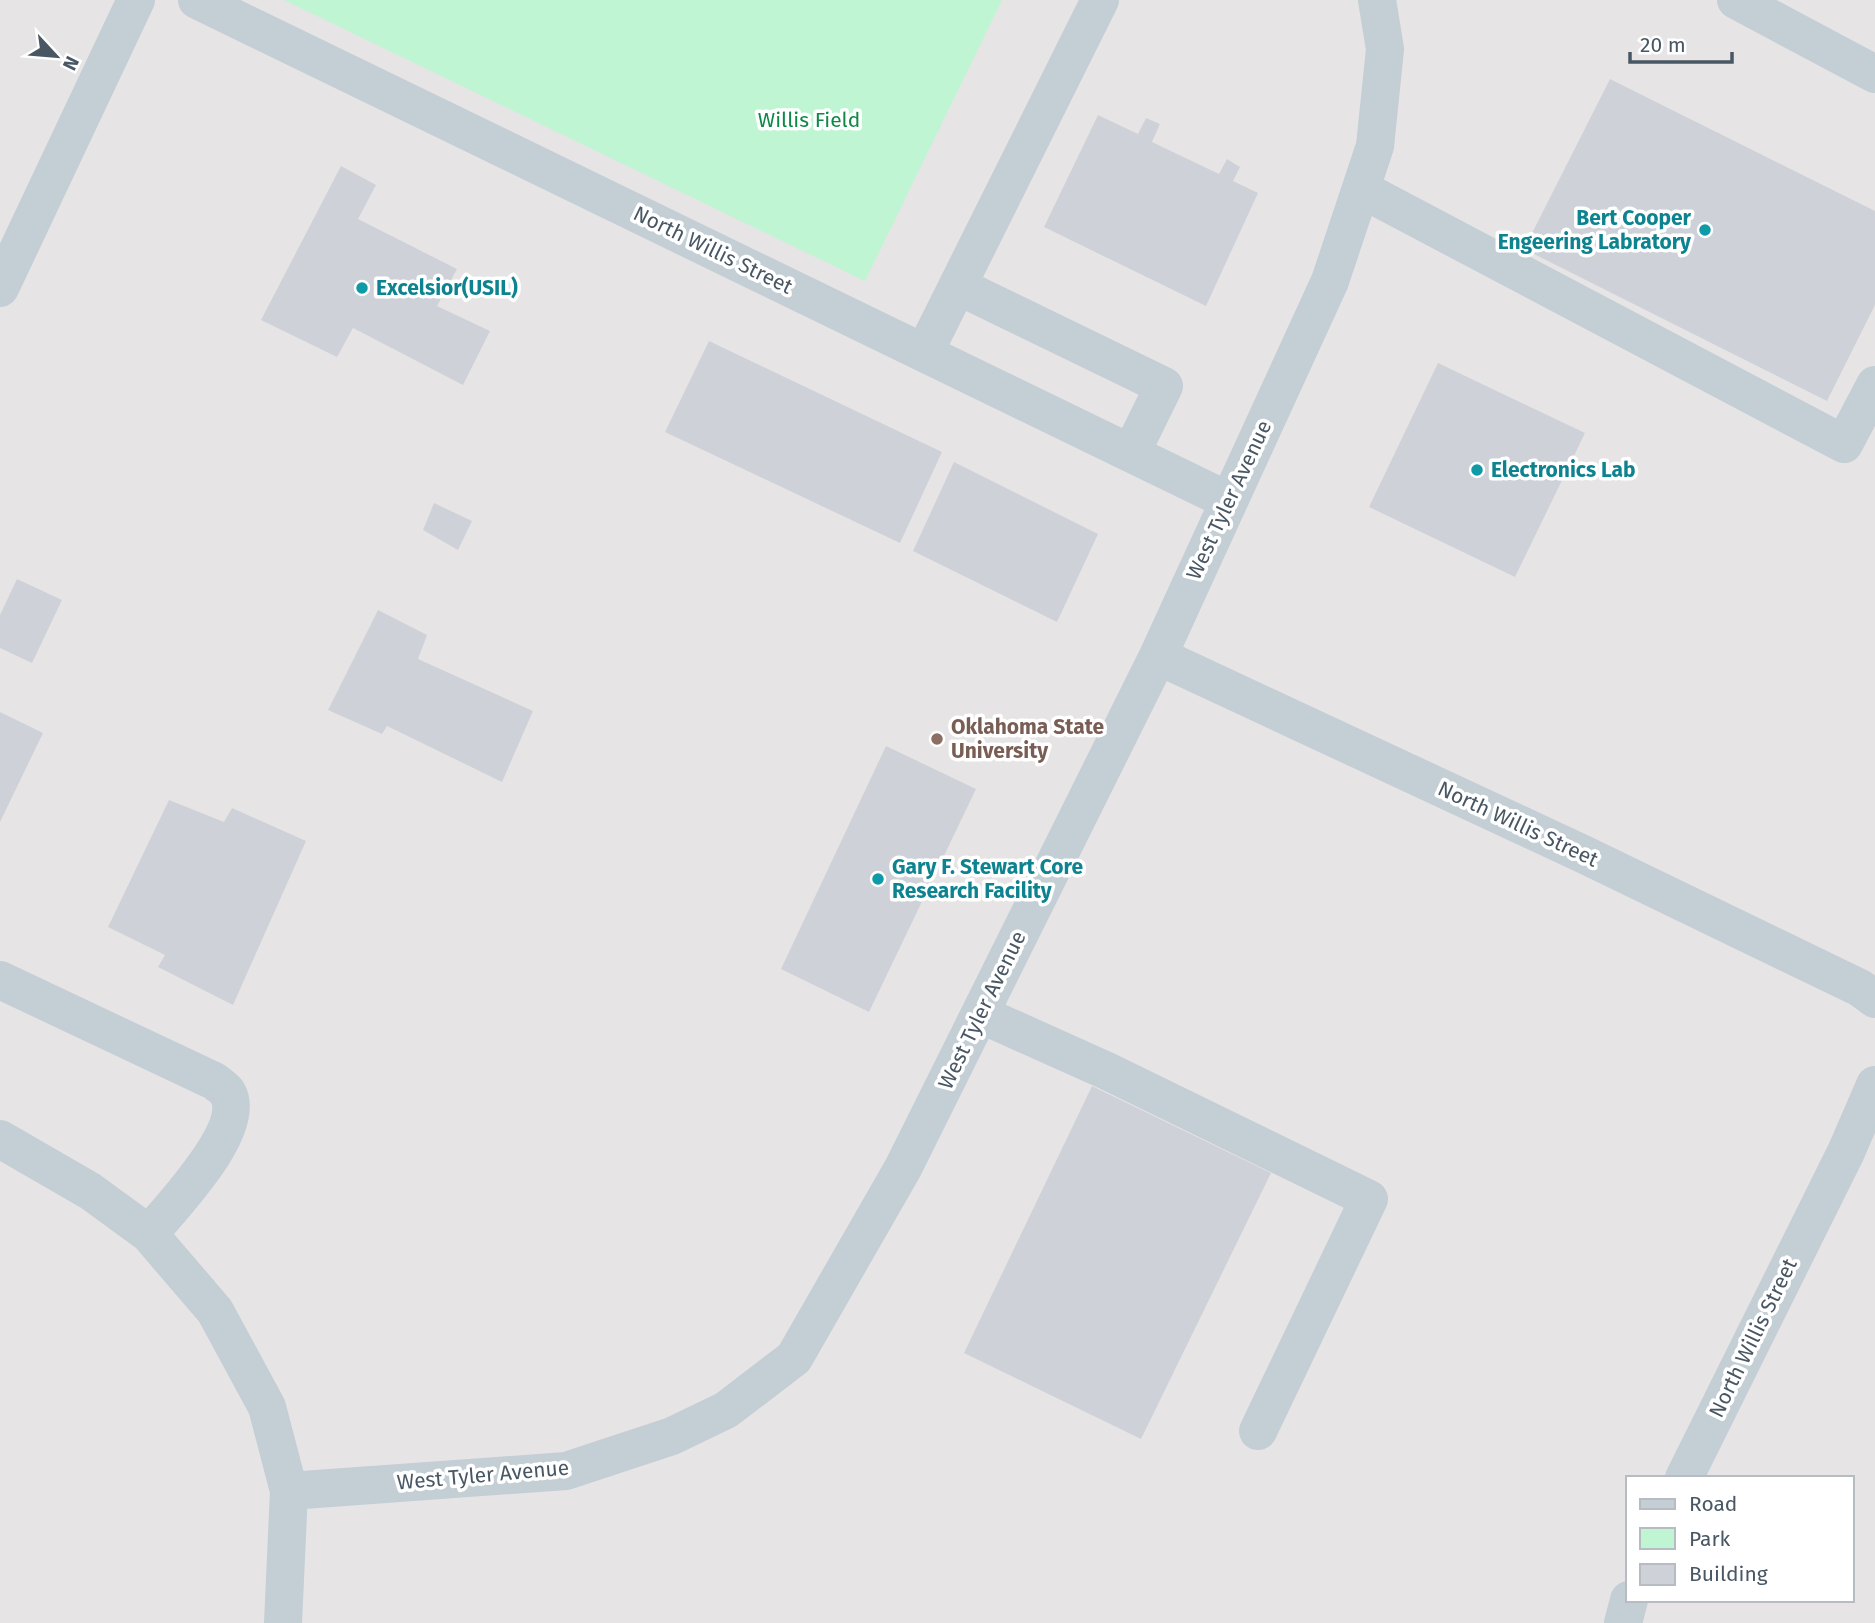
<svg xmlns="http://www.w3.org/2000/svg" width="1875" height="1623" font-family="'Fira Sans',sans-serif">
  <style>
    .education { fill: #e6e4e5; fill-rule: evenodd }
    .green { fill: #bff5d2 }
    .building { fill: #ced2d8 }
    .lines { fill: none; stroke-linecap: round; stroke-linejoin: round }
    .minor { stroke: #c3ced5; stroke-width: 38 }
    .culture-dot { fill: #0f9aa8; stroke: #fff; stroke-width: 2.5 }
    .education-dot { fill: #8d6e63; stroke: #fff; stroke-width: 2.5 }
    .labels { text-anchor: middle; stroke-width: 7; stroke-linejoin: round; paint-order: stroke }
    .park-label { font-size: 21px; fill: #0e8847; stroke: #fff }
    .culture-label { font-size: 21px; font-weight: bold; fill: #0d838f; stroke: #fff; text-anchor: start }
    .street-label { font-size: 21px; fill: #485763; stroke: #fff }
    .education-label { font-size: 21px; font-weight: bold; fill: #785e54; stroke: #fff; text-anchor: start }
  </style>
  <rect width="100%" height="100%" fill="#f5f3f3"/>
  <path class="education" d="M0,0H1875V1623H0ZM1628,1478H1852V1600H1628Z"/>
  <path class="green" d="M284,0H1002L865,281Z"/>
  <path class="building" d="M1610,79L1875,211V305L1827,401L1524,249Z
    M1098,115L1138,134L1146,118L1160,124L1152,142L1219,174L1227,159L1240,167L1233,181L1258,193L1206,306L1044,227Z
    M341,166L376,185L358,219L457,269L437,306L490,331L463,385L353,328L337,357L261,320Z
    M709,341L942,452L900,543L665,432Z
    M1438,363L1585,433L1515,577L1369,507Z
    M954,462L1098,534L1057,622L913,551Z
    M434,503L472,521L458,550L423,530Z
    M17,579L62,600L32,663L0,648V615Z
    M378,610L427,635L418,659L533,711L502,782L387,726L382,734L328,710Z
    M0,712L43,733L0,822Z
    M886,746L976,789L869,1012L781,969Z
    M169,800L224,822L232,808L306,841L233,1005L158,967L165,955L108,927Z
    M1092,1086L1271,1173L1141,1439L964,1353Z"/>
  <g class="lines">
    <path class="minor" d="M197,0L1229,501
      M1736,0L1875,74
      M1361,189L1844,444L1875,385
      M958,286L1164,386L1131,453
      M0,288L136,0
      M924,353L1100,0
      M1158,656L1585,855L1860,988L1875,999
      M0,980L214,1081C218,1084 224,1088 227,1092C249,1128 171,1207 149,1234
      M980,1014L1107,1071L1369,1199L1258,1431
      M0,1139L90,1191L149,1234L215,1311L267,1407L289,1491L283,1623
      M1684,1478L1846,1152L1875,1085
      M289,1491L566,1471L672,1436L726,1410L794,1358L903,1168L1158,656L1330,281L1375,146L1385,49L1377,0
      M1623,1623L1629,1600"/>
  </g>
  <g class="culture-dot">
    <circle cx="1705" cy="230" r="7"/>
    <circle cx="362" cy="288" r="7"/>
    <circle cx="1477" cy="470" r="7"/>
    <circle cx="878" cy="879" r="7"/>
  </g>
  <circle class="education-dot" cx="937" cy="739" r="7"/>
  <g class="labels">
    <g class="park-label">
      <text x="809" y="127">Willis Field</text>
    </g>
    <g class="culture-label">
      <text x="1691" y="225" text-anchor="end">Bert Cooper<tspan x="1691" dy="24">Engeering Labratory</tspan></text>
      <text x="376" y="295">Excelsior(USIL)</text>
      <text x="1491" y="477">Electronics Lab</text>
      <text x="892" y="874">Gary F. Stewart Core<tspan x="892" dy="24">Research Facility</tspan></text>
    </g>
    <g class="street-label">
      <text transform="translate(713 250) rotate(26)" y="7">North Willis Street</text>
      <text transform="translate(1229 500) rotate(-65)" y="7">West Tyler Avenue</text>
      <text transform="translate(1518 824) rotate(25)" y="7">North Willis Street</text>
      <text transform="translate(982 1010) rotate(-64)" y="7">West Tyler Avenue</text>
      <text transform="translate(1753 1338) rotate(-64)" y="7">North Willis Street</text>
      <text transform="translate(483 1475) rotate(-5)" y="7">West Tyler Avenue</text>
    </g>
    <g class="education-label">
      <text x="951" y="734">Oklahoma State<tspan x="951" dy="24">University</tspan></text>
    </g>
  </g>
  <rect x="1626" y="1476" width="228" height="126" fill="#ffffff" stroke="#b6bcc1" stroke-width="2"/>
  <rect x="1640" y="1499" width="35" height="10" fill="#c3ced5" stroke="#b6bcc1" stroke-width="2"/>
  <text x="1689" y="1511" font-size="21" fill="#485763">Road</text>
  <rect x="1640" y="1528" width="35" height="21" fill="#bff5d2" stroke="#b6bcc1" stroke-width="2"/>
  <text x="1689" y="1546" font-size="21" fill="#485763">Park</text>
  <rect x="1640" y="1564" width="35" height="21" fill="#ced2d8" stroke="#b6bcc1" stroke-width="2"/>
  <text x="1689" y="1581" font-size="21" fill="#485763">Building</text>
  <g transform="translate(56 56) rotate(116)" stroke="#ffffff" stroke-width="5" paint-order="stroke">
  <path d="M0-5L12 26L0 18L-12 26Z" fill="#485763"/>
  <text y="-10" font-size="19" font-weight="bold" text-anchor="middle" fill="#485763">N</text>
  </g>
  <path d="M1630 52v10h102v-10" fill="none" stroke="#485763" stroke-width="3.5"/>
  <text x="1640" y="52" font-size="21" fill="#485763" stroke="#ffffff" stroke-width="5" paint-order="stroke">20 m</text>
</svg>
